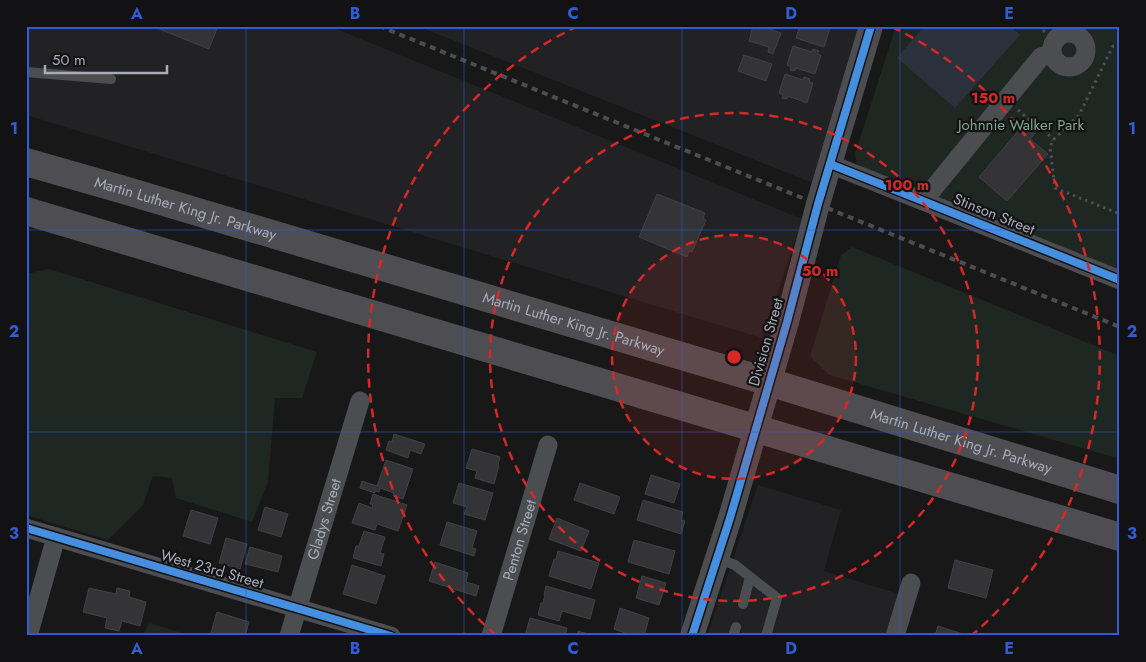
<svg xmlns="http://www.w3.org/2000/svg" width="1146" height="662" font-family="Jost,sans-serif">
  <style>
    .built { fill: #222224 }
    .green { fill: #1f2722 }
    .water { fill: #2a313a }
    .building { fill: #343436; stroke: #404144 }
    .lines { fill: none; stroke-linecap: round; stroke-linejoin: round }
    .path { stroke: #4e4e53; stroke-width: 3; stroke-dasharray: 2.5 4; stroke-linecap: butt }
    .service { stroke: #4c4d51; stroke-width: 10 }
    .minor { stroke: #4c4d51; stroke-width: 19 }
    .tertiary { stroke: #4c4d51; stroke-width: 24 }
    .trunk { stroke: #4e4e52; stroke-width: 28 }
    .rail { stroke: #4c4d50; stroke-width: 4; stroke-dasharray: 6 5; stroke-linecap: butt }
    .cycleway-casing { stroke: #121214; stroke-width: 11 }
    .cycleway { stroke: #468fdf; stroke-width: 8 }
    .grid { fill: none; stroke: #325cd3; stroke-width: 1; stroke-opacity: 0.55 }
    .ring { fill: none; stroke: #d62828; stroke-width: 2.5; stroke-dasharray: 9 6 }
    .labels { text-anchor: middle; stroke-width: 4.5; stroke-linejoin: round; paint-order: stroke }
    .park-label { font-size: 15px; fill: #7fa587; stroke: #121214 }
    .street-label { font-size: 15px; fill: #a8abb9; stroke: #121214 }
    .centre { fill: #d62828; stroke: #121214; stroke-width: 2.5 }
    .ring-label { font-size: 15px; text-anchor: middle; font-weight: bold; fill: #d62828; stroke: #121214; stroke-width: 4.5; stroke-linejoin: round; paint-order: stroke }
    .neatline { fill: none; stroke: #325cd3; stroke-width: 2 }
    .grid-label { font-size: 16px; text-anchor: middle; font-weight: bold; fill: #325cd3 }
  </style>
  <rect width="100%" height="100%" fill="#181818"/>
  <path class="built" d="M26,26H329L802,219L762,338L26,115Z
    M417,26H860L813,183Z
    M758,485L841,510L824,571L899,594L886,636H707Z"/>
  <path class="green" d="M896,26H1120V271L862,167L857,163L855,154Z
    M852,247L1120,356V459L829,375L810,356L841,255Z
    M49,269L317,352L302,398H275L268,482L252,522L176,498L172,478L153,476L143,505L108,540L26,515V274Z
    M149,623L192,636H143Z"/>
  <path class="water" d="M924,26H1011L1020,35L955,108L897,58Z"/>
  <path class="building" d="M152,26H218L209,49Z
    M753,26H760L781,33L773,54L768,52L769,47L749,41Z
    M800,26H826L830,28L824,47L796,38Z
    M793,46L812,52L813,49L819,51L817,54L821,55L815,74L796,68L795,71L790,70L791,67L787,65Z
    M744,55L772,64L766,81L738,71Z
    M785,74L803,80L804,77L810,79L809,82L813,83L807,103L788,96L787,99L782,98L783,95L779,93Z
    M1026,122L1037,131L1030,139L1048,154L1007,201L979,177Z
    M657,194L705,213L703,218L706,220L692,252L689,251L687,257L639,237Z
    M394,434L425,444L421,454L410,450L408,458L386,450L389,441L392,442Z
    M472,449L500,457L498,465H499L494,484L475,478L477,471L466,468Z
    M386,460L413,469L403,499L393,496L394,493L380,488L379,492L375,491V493L360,488L362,481L377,486Z
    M651,475L680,484L674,503L645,494Z
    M459,483L493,493L485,520L464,514L467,507L453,503Z
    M580,483L620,497L614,514L574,500Z
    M373,494L407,505L398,531L377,524L375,530L352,523L359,503L372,508L373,504H370Z
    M643,500L683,512L681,520L685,521L681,534L637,520Z
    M265,507L288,514L281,537L258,530Z
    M191,510L218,518L210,544L183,536Z
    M557,518L589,531L581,551L549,539Z
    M447,522L477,531L472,548L476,549L474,556L440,545Z
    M364,531L385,537L380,553L384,554L381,566L353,558L356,546H359Z
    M226,538L247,544L240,569L219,563Z
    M634,540L675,551L669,574L628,562Z
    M250,547L282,556L278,572L245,564Z
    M558,551L599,563L591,589L549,576L554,559H556Z
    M955,560L993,570L986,598L948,588Z
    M435,562L468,573L466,582L479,586L476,596L429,581Z
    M352,565L385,576L376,604L343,594Z
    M642,576L666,583L659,605L636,598Z
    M546,586L595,600L590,619L562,611L559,621L538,615L541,603H543L545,595H544Z
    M89,588L116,594L117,588L130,591L129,597L146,602L140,626L122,621L119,631L105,628L107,618L83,612Z
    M620,608L649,618L644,636H627L628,634L614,629Z
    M217,612L249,622L245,636H210Z
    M530,618L567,628L565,636H525Z
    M938,626L969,636H935Z
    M578,631L591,635V636H577Z"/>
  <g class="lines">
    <path class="path" d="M1038,26L1051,37
      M1120,48L1113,46L1079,115L1053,140L1050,147L1055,188L1120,214
      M1018,110L1038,127L1045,131L1053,140"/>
    <path class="service" d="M26,72L111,79
      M717,558L735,565L777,598L766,636
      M743,604L750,577
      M733,636L736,627"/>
    <g class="minor">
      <circle cx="1069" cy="50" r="17"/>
      <path d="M830,164L923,201L1120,280"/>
      <path d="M923,201L1041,57L1052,53"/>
      <path d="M26,528L391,636"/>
      <path d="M28,636L56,537"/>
      <path id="s1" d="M289,636L360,401"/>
      <path id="s2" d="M491,636L548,445"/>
      <path d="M895,636L911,583"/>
    </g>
    <path class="tertiary" d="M692,636L730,518L787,322L818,204L871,26"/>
    <g class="trunk">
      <path id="s3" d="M26,162L124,190L769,382L1120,490"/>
      <path d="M26,211L1120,537"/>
    </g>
    <path class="rail" d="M379,26L1120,327"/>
    <g class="cycleway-casing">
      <path id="cycleway" d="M830,164L923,201L1120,280
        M26,528L391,636
        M692,636L730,518L787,322L818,204L871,26"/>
    </g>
    <use href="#cycleway" class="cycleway"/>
  </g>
  <path class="grid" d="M246,26V636M464,26V636M682,26V636M900,26V636M26,230H1120M26,432H1120"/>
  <circle cx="734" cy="357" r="122" fill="#d62828" fill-opacity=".12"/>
  <g class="ring">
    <circle cx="734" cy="357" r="122"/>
    <circle cx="734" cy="357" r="244"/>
    <path d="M496 635A366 366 0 0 1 576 27M892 27A366 366 0 0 1 972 635"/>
  </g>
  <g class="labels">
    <g class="park-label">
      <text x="1021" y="130">Johnnie Walker Park</text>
    </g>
    <g class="street-label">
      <text dy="5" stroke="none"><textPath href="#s3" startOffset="166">Martin Luther King Jr. Parkway</textPath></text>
      <text transform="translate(994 214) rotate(22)" y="5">Stinson Street</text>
      <text dy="5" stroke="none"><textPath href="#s3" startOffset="571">Martin Luther King Jr. Parkway</textPath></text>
      <text transform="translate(766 342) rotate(-74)" y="5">Division Street</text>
      <text dy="5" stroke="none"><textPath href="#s3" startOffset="976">Martin Luther King Jr. Parkway</textPath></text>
      <text dy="5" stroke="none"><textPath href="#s1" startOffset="122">Gladys Street</textPath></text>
      <text dy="5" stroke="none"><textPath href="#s2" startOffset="100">Penton Street</textPath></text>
      <text transform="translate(212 569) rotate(16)" y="5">West 23rd Street</text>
    </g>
  </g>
  <circle cx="734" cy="357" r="8" class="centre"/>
  <g class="ring-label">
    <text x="993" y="103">150 m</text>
    <text x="907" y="190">100 m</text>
    <text x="820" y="276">50 m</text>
  </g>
  <rect width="1146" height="662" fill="none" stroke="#121214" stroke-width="55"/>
  <path d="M45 65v8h122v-8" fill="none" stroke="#a8abb9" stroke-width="2.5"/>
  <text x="52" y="65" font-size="15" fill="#a8abb9" stroke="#121214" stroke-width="4" paint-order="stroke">50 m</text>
  <rect x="28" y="28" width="1090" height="606" class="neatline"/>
  <g class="grid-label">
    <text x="137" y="19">A</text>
    <text x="355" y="19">B</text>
    <text x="573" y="19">C</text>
    <text x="791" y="19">D</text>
    <text x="1009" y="19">E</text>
    <text x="14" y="134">1</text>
    <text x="1132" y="134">1</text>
    <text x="14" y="337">2</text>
    <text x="1132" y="337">2</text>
    <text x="14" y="539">3</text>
    <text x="1132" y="539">3</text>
    <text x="137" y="654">A</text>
    <text x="355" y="654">B</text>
    <text x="573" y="654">C</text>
    <text x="791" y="654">D</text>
    <text x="1009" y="654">E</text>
  </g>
</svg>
